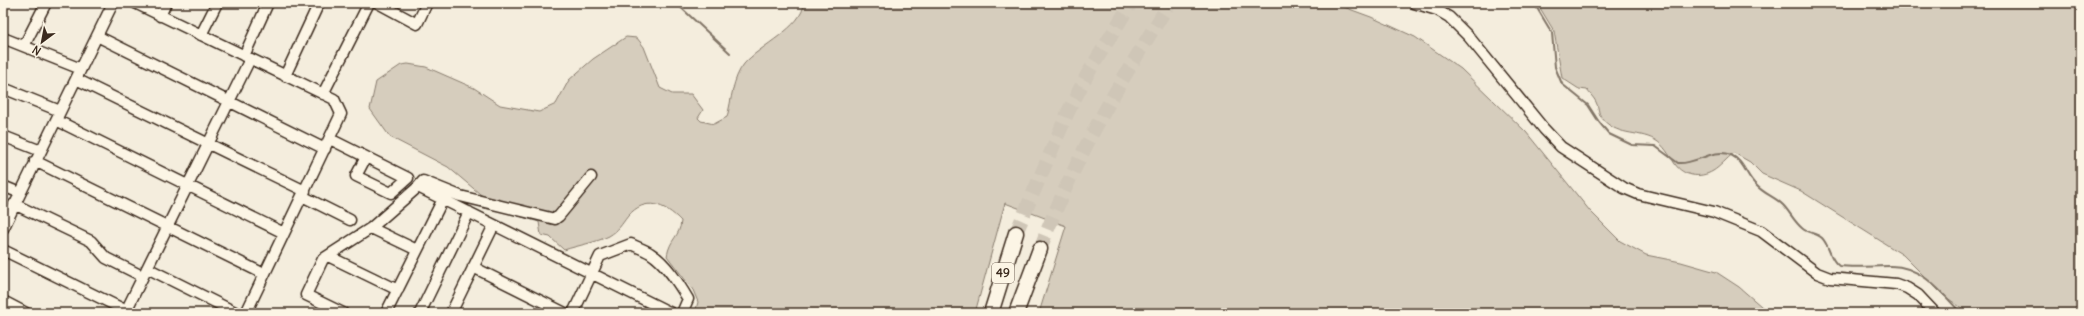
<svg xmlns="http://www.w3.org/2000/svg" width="2084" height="316" font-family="Delius,sans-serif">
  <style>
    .green { fill: #d6cdbd; stroke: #887c6e }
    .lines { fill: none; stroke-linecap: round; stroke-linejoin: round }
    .stream { stroke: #817466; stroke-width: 2 }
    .highway-tunnel { stroke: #cfc6b7; stroke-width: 14; stroke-dasharray: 14 7; stroke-linecap: butt }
    .minor-casing { stroke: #3b2a1e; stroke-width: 13 }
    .highway-casing { stroke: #3b2a1e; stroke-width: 17 }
    .minor { stroke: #fcf5e5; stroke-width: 10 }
    .highway { stroke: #fcf5e5; stroke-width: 14 }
    .labels { text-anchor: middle; stroke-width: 3; stroke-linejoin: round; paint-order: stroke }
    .shield { fill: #fcf5e5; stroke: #75675a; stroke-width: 1 }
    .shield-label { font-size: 12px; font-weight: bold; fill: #3b2a1e }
  </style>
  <rect width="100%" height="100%" fill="#f4eddd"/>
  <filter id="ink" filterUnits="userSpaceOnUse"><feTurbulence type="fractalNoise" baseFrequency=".025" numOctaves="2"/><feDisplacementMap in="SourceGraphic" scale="8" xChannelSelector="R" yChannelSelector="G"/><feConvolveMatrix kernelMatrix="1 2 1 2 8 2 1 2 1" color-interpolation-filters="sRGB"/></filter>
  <g filter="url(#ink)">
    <path class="green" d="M804,3H1333L1371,17L1415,37L1461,69L1526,132L1590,211L1620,241L1646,255L1681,262L1716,272L1739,287L1769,313H1039L1066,226L1005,203L975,313H695L698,302L693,290L667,256C670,238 680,237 681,221C665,204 645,196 628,216C621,225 619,230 609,236C595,243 579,245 564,250L550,237L541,235L539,222L499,210L448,167L390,137L370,109L376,82L401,65L408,64L426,67L474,88L500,105L539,112L556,104L569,80L593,59L626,37L637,38L644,47L660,88L672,94H691L703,110L698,118L701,121L714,124L727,117C732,99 732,79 744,64C759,46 803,27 804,3Z
      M1537,3H2081V313H1969L1943,295L1903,255L1801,191L1762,174L1750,162L1734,153C1727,158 1720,167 1713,171C1700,179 1683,176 1675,164C1669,155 1664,145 1655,140C1637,130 1616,137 1601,117C1598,113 1599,107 1596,102C1594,98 1590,94 1587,90L1579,89L1562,78L1554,31Z"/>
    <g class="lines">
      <path class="stream" d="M676,3L730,53
        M1534,3L1552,33L1555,67L1562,84L1588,105L1599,122L1609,134L1632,145L1655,146L1678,163C1695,165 1714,147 1731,155C1744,161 1746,176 1756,185C1764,194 1775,197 1783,205C1790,212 1794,222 1803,229C1808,233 1817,233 1822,238C1830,246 1829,259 1839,266C1856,268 1874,266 1891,266C1922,266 1942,293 1961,313"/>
      <path class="highway-tunnel" d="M1016,233L1068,112L1087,75L1131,3
        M1040,249C1075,158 1117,85 1170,3"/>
      <g class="minor-casing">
        <path id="minor" d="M135,3L334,99L341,114L246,313
          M378,3L417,24L427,3
          M1414,3L1437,10L1449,17L1469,37L1544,129L1561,147L1624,188L1638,194L1714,212L1761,231L1817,273L1830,278L1896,284L1907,288L1918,295L1935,313
          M160,16L166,3
          M201,35L217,3
          M97,36L325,149
          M3,38L81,69
          M24,46L46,3
          M244,56L268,3
          M285,76L319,3
          M76,79L305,191
          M3,88L60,111
          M323,94L369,3
          M56,120L284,233
          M3,136L41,151
          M330,139L408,178L391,193L356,176L366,157
          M35,161L264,274
          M3,186L20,193
          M418,187L423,181L460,196L555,219L559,216L591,177
          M302,196L350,220
          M14,204L91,241L106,258L142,276
          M371,228L417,250
          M3,229L113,3
          M3,250L131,313
          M328,256L398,290
          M473,267L565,313
          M147,268L237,313
          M3,301L26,313
          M125,313L250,59
          M343,313L306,295L323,259L371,228L418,187L671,313
          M386,313L443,199
          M420,313L469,212
          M451,313L494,225
          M573,313L600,256L631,244C637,247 645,250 650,253C666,263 679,284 688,299L682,313"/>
      </g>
      <g class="highway-casing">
        <path id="highway" d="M991,313L1016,233
          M1016,313L1040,249"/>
      </g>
      <use href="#minor" class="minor"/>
      <use href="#highway" class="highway"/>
    </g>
  </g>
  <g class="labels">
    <rect class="shield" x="992" y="263" width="22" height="20" rx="3"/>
    <g class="shield-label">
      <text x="1003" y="277">49</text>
    </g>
  </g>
  <rect width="2084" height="316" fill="none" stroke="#fcf5e5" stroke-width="16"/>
  <rect x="8" y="8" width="2068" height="300" fill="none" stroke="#3b2a1e" stroke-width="1.5" filter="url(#ink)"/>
  <g transform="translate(42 42) rotate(212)" stroke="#fcf5e5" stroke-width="3" paint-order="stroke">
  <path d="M0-3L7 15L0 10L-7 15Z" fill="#3b2a1e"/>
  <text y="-6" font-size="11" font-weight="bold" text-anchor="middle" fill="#3b2a1e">N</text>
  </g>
</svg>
